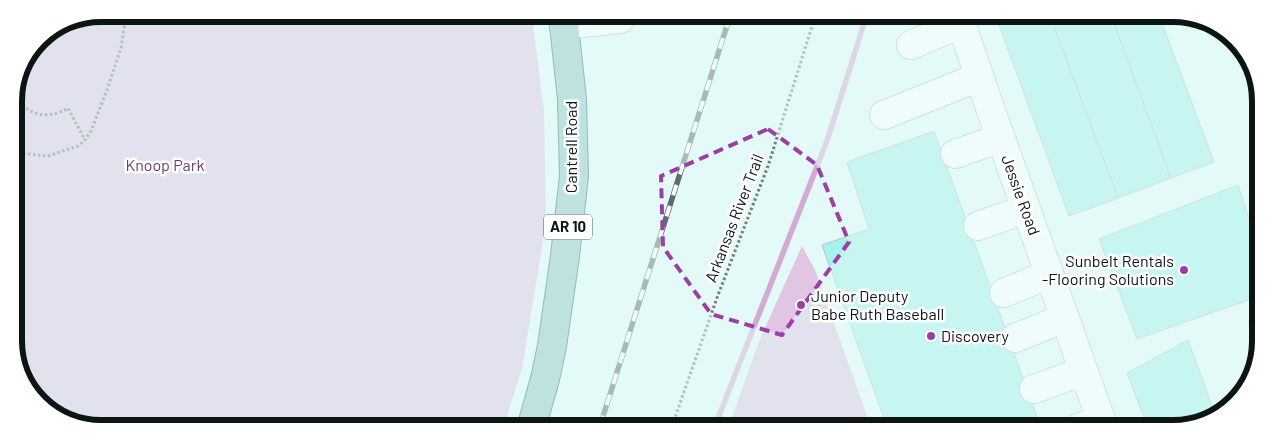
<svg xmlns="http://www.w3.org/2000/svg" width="1274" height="442" font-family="Barlow,sans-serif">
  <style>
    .green { fill: #e0c6e2 }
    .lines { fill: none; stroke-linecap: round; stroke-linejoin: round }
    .stream { stroke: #d2aad6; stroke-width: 5.5 }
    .building { fill: #a5f1ec; stroke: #b3c8c6 }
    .minor-casing { stroke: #b3c9c7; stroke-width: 30 }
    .major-casing { stroke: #306e6b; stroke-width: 30 }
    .path { stroke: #707e7d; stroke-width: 3; stroke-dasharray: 2.5 2.5; stroke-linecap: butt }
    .minor { stroke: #fff; stroke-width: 28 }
    .major { stroke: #8ec5c2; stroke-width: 28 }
    .rail-casing { stroke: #606c6c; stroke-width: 5.5 }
    .rail { stroke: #fff; stroke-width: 4; stroke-dasharray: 11; stroke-linecap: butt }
    .marked { fill: none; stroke: #9c3ea7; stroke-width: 4; stroke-dasharray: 10 6; stroke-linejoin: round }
    .poi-dot { fill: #9c3ea7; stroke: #fff; stroke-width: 2 }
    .labels { text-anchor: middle; stroke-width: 5; stroke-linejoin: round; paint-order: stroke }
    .shield { fill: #fff; stroke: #565a5a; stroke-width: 1 }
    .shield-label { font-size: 15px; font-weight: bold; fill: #0d1414 }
    .street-label { font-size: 16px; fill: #0d1414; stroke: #fff }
    .park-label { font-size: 16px; fill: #6e3c74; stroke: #fff }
    .poi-label { font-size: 16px; fill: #0d1414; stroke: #fff; text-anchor: start }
    .rim { fill: none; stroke: #0d1414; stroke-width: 6 }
  </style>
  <rect width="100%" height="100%" fill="#e4faf8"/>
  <path class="green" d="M102,14L532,16L544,111L546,223L522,369L504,425L74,424L36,398L15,357L14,96L23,63L44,36Z
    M802,246L815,270L871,427L729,426L759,341Z"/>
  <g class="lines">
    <path class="stream" d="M715,426L827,141L866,17"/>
  </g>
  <path class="building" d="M996,17L1051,18L1118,198L1069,216Z
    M1051,18H1112L1171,178L1118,198Z
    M1112,18H1160L1214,162L1171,178Z
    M934,131L1041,428L887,427L822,245L869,229L847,162Z
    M1238,185L1257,243V297L1137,339L1099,239Z
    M1256,319V341L1248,322Z
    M1188,340L1215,414L1178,428H1148L1127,373Z"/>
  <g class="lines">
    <g class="minor-casing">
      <path id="minor" d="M959,17L988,102L1104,428
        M564,25L620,19
        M911,45L961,24
        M884,115L979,77
        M955,154L1001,138
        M978,226L1026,209
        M1004,293L1049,274
        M1015,338L1065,318
        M1034,389L1084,371
        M1078,428L1101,420"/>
    </g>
    <g class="major-casing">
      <path id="major" d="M532,425L545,379L552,346L565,256L574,176L572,99L563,16"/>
    </g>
    <path class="path" d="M15,92C22,115 49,121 68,108L85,140
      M14,150L18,153L48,156L78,146L85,140L91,131L107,90L121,48L126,14
      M672,426L718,295L768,166L815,17"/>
    <use href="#minor" class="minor"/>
    <use href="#major" class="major"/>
    <g class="rail-casing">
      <path id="rail" d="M600,426L730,16"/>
    </g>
    <use href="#rail" class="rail"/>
  </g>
  <path d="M0 0H1274V442H0ZM768,129L817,165L849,242L782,335L711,314L663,247L661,176Z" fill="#e4faf8" fill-opacity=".55" fill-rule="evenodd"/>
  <path class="marked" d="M768,129L817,165L849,242L782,335L711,314L663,247L661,176Z"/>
  <g class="poi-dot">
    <circle cx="1184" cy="270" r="5"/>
    <circle cx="801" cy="305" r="5"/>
    <circle cx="931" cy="336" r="5"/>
  </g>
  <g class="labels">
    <rect class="shield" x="544" y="214.5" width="48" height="25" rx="4"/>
    <g class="shield-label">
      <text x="568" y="232">AR 10</text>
    </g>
    <g class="street-label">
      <text transform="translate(571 147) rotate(-90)" y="6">Cantrell Road</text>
      <text transform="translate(1021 195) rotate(70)" y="6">Jessie Road</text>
      <text transform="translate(734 218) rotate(-69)" y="6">Arkansas River Trail</text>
    </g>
    <g class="park-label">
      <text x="165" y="171">Knoop Park</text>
    </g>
    <g class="poi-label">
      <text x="1174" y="267" text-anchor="end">Sunbelt Rentals<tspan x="1174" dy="18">-Flooring Solutions</tspan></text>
      <text x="811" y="302">Junior Deputy<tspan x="811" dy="18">Babe Ruth Baseball</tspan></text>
      <text x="941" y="342">Discovery</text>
    </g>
  </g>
  <path d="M0 0H1274V442H0ZM101 22H1173A79 79 0 0 1 1252 101V341A79 79 0 0 1 1173 420H101A79 79 0 0 1 22 341V101A79 79 0 0 1 101 22Z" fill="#fff" fill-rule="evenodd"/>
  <path class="rim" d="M101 22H1173A79 79 0 0 1 1252 101V341A79 79 0 0 1 1173 420H101A79 79 0 0 1 22 341V101A79 79 0 0 1 101 22Z"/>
</svg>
